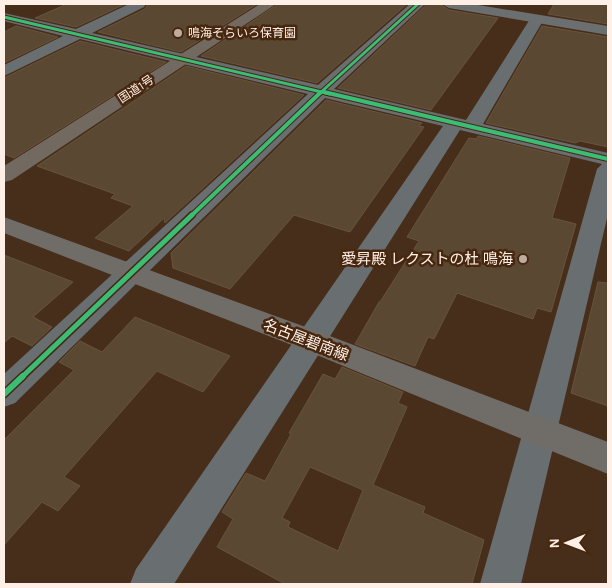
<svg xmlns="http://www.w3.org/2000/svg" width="612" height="588" font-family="Karla,'Noto Sans JP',sans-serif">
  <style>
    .building { fill: #5b4833; stroke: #68543d; fill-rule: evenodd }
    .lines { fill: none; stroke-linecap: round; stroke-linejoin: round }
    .street { fill: #696f71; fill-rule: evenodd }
    .secondary { fill: #6c6f6f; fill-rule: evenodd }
    .primary { fill: #706d69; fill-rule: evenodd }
    .highway { fill: #726960; fill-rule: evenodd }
    .cycleway-far3-casing { stroke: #48270f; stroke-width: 5 }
    .cycleway-far2-casing { stroke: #48270f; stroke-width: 6 }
    .cycleway-far1-casing { stroke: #48270f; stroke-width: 8 }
    .cycleway-casing { stroke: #48270f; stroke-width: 9 }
    .cycleway-far3 { stroke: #3abd76; stroke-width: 3 }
    .cycleway-far2 { stroke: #3abd76; stroke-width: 4 }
    .cycleway-far1 { stroke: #3abd76; stroke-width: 5 }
    .cycleway { stroke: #3abd76; stroke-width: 6 }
    .poi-dot { fill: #bfac9f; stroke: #48270f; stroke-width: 2 }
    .labels { text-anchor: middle; stroke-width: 5; stroke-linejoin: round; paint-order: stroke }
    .far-poi-label { font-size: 12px; fill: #fff0e7; stroke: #48270f; text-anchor: start }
    .far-street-label { font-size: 12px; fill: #fff0e7; stroke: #48270f }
    .poi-label { font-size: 15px; fill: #fff0e7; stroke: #48270f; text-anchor: end }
    .street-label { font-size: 15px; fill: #fff0e7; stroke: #48270f }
  </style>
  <rect width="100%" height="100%" fill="#472e1a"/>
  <path class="building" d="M67,4H125L76,27L35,18Z
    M148,4H257L181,52L98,32L145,9Z
    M278,4H407L317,83L201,56Z
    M427,4H440L449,10L498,18L431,110L338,88Z
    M554,4H608V24L548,14Z
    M16,26L58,37L4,63V32Z
    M542,26L608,37V147L580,141L575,143L486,123Z
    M80,41L166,62L14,158L4,154V78Z
    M186,66L304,95L165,223L164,218L129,251L95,238L133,206L111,198L115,194L37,166Z
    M326,100L422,123L419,126L424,127L350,232L294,215L230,289L173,268L171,253Z
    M478,136L570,158L552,218L576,224L551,312L537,308L533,319L457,293L434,339L428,337L415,366L355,344L379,302H380L419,241L407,237L469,138L476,139Z
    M4,255L73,282L33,317L52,327L32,346L12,336L4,343Z
    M598,282L608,283V406L571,393Z
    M135,317L230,356L203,392L157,371L64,477L80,486L58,511L42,502L4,545V440L74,370L59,362L80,341L102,352Z
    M342,367L403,392L398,403L407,407L373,485L425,507L423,513L484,540L472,584H285L217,547L233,519L222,512L246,473L265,481L291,434L289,433L323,374L335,379ZM310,467L363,490L338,551L288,527L290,522L282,518Z"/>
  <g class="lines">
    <path class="street" d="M129,4H146L144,7L92,33L318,85L410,4H425L334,89L466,120L532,16H542L544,19L483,124L608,153V214L521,584H480L597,169L602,164L460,130L174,584H130L136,569L443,126L325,98L15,403L4,407V374L308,94L80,39L4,76V65L63,36L4,21V13L76,29Z"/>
    <path class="secondary" d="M442,4H472L608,26V35L449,8Z"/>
    <path class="primary" d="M4,217L322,333L608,442V474L302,349L4,233Z"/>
    <path class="highway" d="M260,4H276L12,180L4,182V166Z"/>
    <g class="cycleway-far3-casing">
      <path id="cycleway-far3" d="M4,17L330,94
        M319,94L418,4"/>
    </g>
    <g class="cycleway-far2-casing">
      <path id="cycleway-far2" d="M324,92L608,159
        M191,216L321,92"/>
    </g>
    <g class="cycleway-far1-casing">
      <path id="cycleway-far1" d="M22,377L192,215"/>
    </g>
    <g class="cycleway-casing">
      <path id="cycleway" d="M4,394L23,376"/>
    </g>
    <use href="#cycleway-far3" class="cycleway-far3"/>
    <use href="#cycleway-far2" class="cycleway-far2"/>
    <use href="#cycleway-far1" class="cycleway-far1"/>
    <use href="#cycleway" class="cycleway"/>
  </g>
  <g class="poi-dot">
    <circle cx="178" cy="33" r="5"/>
    <circle cx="523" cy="259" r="5"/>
  </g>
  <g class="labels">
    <g class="far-poi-label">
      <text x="188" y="37">鳴海そらいろ保育園</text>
    </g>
    <g class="far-street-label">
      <text transform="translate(136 89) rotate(-33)" y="4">国道1号</text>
    </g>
    <g class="poi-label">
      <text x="513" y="264">愛昇殿 レクストの杜 鳴海</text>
    </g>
    <g class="street-label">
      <text transform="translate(306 340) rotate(21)" y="5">名古屋碧南線</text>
    </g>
  </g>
  <rect width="612" height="588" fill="none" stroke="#fff0e7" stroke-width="10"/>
  <g transform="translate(567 543) rotate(269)" stroke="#48270f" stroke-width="4" paint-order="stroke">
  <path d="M0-4L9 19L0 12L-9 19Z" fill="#fff0e7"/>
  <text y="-8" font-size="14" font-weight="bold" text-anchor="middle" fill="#fff0e7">N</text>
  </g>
</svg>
